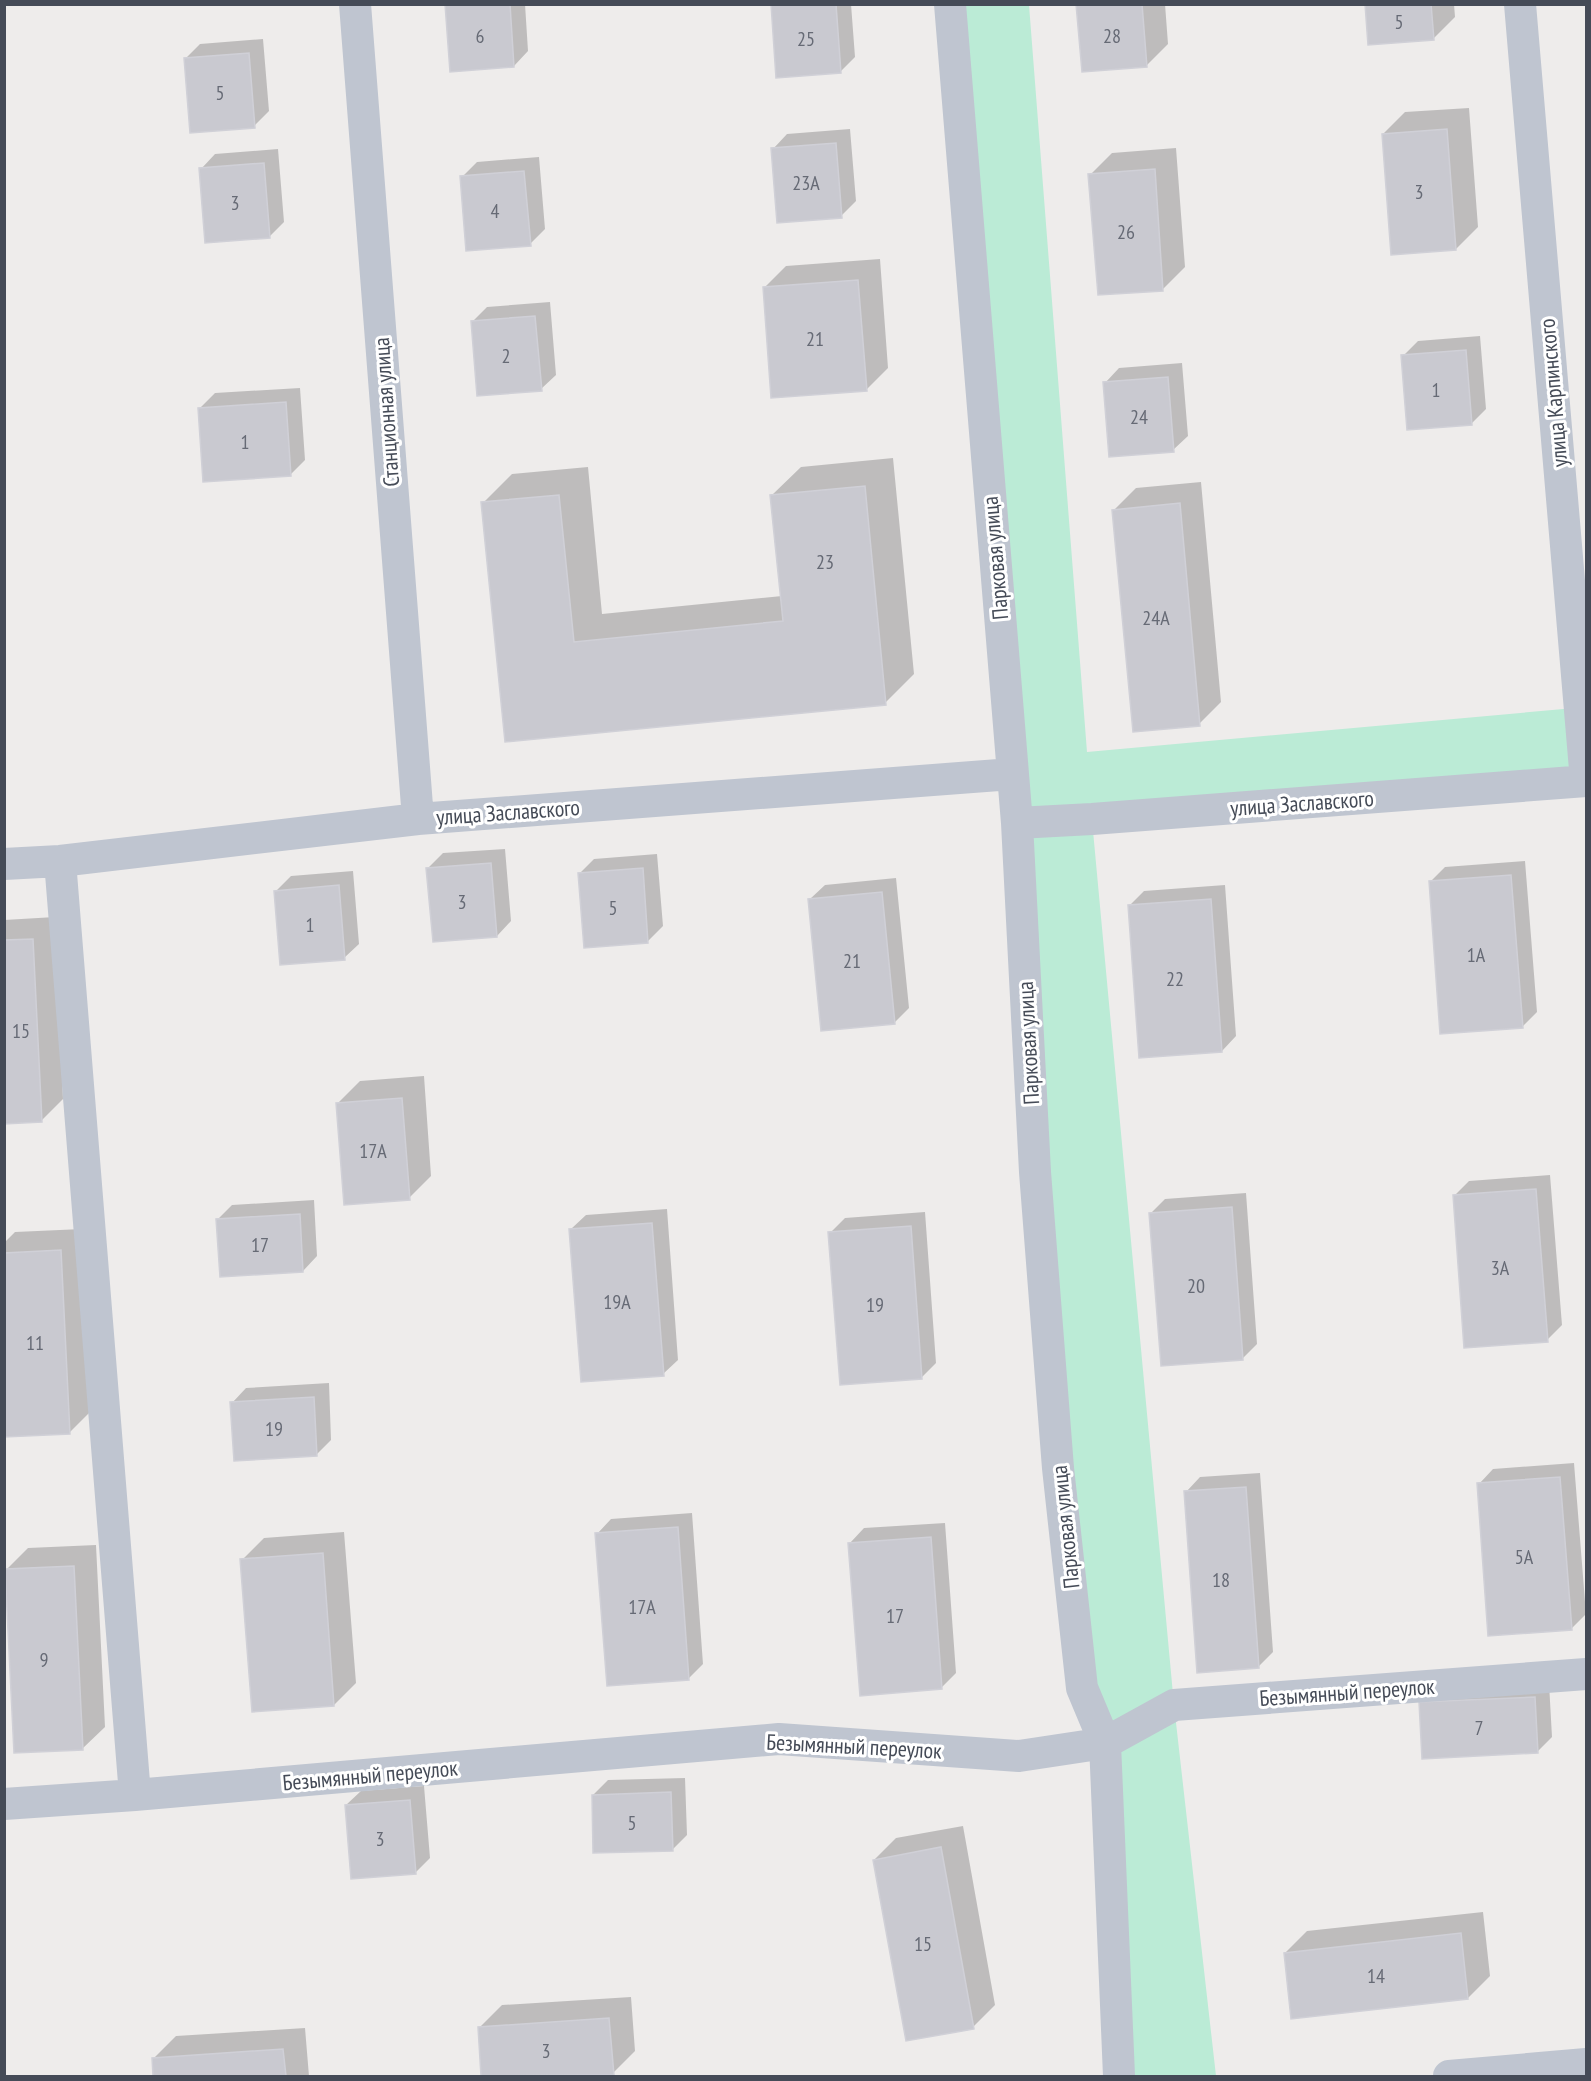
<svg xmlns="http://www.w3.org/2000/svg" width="1591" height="2081" font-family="'PT Sans Narrow',sans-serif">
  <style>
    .green { fill: #bbebd6 }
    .shadow { fill: #0003 }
    .building { fill: #c9c9d0; stroke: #d0d0d7; stroke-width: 1.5 }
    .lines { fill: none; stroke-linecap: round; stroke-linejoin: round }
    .street { stroke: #bfc5d0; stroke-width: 32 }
    .labels { text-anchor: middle; stroke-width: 6; stroke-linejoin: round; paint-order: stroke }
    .number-label { font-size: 20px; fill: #666a75 }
    .street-label { font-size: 22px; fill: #454b57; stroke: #fff }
  </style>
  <rect width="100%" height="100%" fill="#eeeceb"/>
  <path class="green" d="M950,5H1029L1087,752L1586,707V765L1092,820L1174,1705L1216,2076H1119L1105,1743L1082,1688Z"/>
  <path class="shadow" d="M446,4H525L528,51L514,66Z
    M772,4H851L855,57L840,72Z
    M1078,4H1165L1168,44L1146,66Z
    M1366,4H1454L1455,17L1433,39Z
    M263,39L269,111L254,126L186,58L200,44Z
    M1469,108L1478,227L1456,249L1383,134L1405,112Z
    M850,129L856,201L841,216L773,149L787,134Z
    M1176,148L1185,267L1163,289L1090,175L1112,153Z
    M278,149L284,222L269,237L201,169L215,154Z
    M539,157L545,229L530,244L462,177L477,162Z
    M880,259L888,368L866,390L764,288L786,266Z
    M550,302L556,375L541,389L472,322L487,307Z
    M1480,336L1486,409L1471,424L1403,356L1418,341Z
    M1182,363L1188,436L1173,450L1105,383L1119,368Z
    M300,388L305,460L290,475L200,408L215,393Z
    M893,458L914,674L885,703L506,740L483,503L512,474L588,467L602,614L782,596L772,495L801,467Z
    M1201,482L1221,702L1199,724L1114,510L1136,488Z
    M505,849L511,921L497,936L428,868L443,853Z
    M657,854L663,926L648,941L580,873L594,859Z
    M1525,861L1537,1012L1522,1027L1430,882L1445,867Z
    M353,871L359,944L344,958L276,891L291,876Z
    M896,878L909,1008L894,1023L810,899L825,885Z
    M1225,885L1236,1036L1222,1051L1129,906L1144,891Z
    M55,917L63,1099L41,1121L4,1123V920Z
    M424,1076L431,1176L409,1198L338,1103L360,1081Z
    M1550,1175L1562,1325L1547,1340L1455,1195L1469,1181Z
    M1246,1193L1257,1344L1243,1358L1151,1213L1165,1199Z
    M314,1200L317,1256L303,1271L218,1219L232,1205Z
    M667,1209L678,1360L663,1374L571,1229L586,1215Z
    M925,1212L936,1363L922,1377L830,1233L845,1218Z
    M82,1229L91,1411L69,1433L4,1436V1243L15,1232Z
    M329,1383L331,1440L317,1454L232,1403L246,1388Z
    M1574,1463L1586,1614L1571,1629L1479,1484L1493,1469Z
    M1260,1473L1273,1652L1258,1667L1186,1492L1200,1477Z
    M692,1513L703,1664L688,1679L597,1534L611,1519Z
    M945,1523L956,1673L941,1688L850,1543L864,1528Z
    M344,1532L356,1683L334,1705L242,1560L264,1538Z
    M96,1545L105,1727L82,1749L6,1570L28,1548Z
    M1549,1683L1552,1737L1537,1752L1421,1703Z
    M685,1778L687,1835L672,1850L593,1795L608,1780Z
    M424,1786L430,1858L415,1873L346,1805L361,1791Z
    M963,1826L995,2005L973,2027L874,1860L896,1838Z
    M1483,1912L1490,1976L1468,1998L1285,1953L1307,1931Z
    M631,1997L635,2051L613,2073L566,2076H483L480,2027L502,2005Z
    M305,2028L309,2076H155L154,2058L176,2036Z"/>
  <path class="building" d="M445,4H510L514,67L450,72Z
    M771,4H836L841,73L776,78Z
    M1076,4H1142L1147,67L1082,72Z
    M1365,4H1431L1434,40L1368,45Z
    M249,53L255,128L190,133L184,58Z
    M1447,129L1456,250L1391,255L1382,134Z
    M836,143L842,218L777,223L771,148Z
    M264,163L270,238L205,243L199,168Z
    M1155,169L1163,291L1098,295L1088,174Z
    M524,171L531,246L466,251L460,176Z
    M858,280L867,391L771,398L763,287Z
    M535,316L542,391L477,396L471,321Z
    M1466,350L1472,425L1407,430L1401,355Z
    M1168,377L1174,452L1109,457L1103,382Z
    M286,402L291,476L203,482L198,408Z
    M865,486L886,705L505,742L481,502L559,495L574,642L783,621L770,495Z
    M1180,503L1200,726L1133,732L1112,510Z
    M491,863L497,937L433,942L426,868Z
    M643,868L648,943L584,948L578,873Z
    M1511,875L1523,1028L1440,1034L1429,881Z
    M339,885L345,960L280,965L274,891Z
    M882,892L895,1024L821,1031L808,899Z
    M1211,899L1222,1052L1139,1058L1128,905Z
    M33,939L42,1122L4,1124V940Z
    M402,1098L410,1200L344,1205L336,1103Z
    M1536,1189L1548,1342L1464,1348L1453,1195Z
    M1232,1207L1243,1360L1161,1366L1149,1213Z
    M300,1214L303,1272L220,1277L216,1219Z
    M652,1223L664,1376L581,1382L569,1229Z
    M911,1226L922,1379L840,1385L828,1232Z
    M61,1250L70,1434L4,1437V1253Z
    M314,1397L317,1456L234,1461L230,1402Z
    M1560,1477L1572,1630L1488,1636L1477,1483Z
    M1246,1487L1259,1668L1197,1673L1184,1491Z
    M678,1527L689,1680L607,1686L595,1533Z
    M931,1537L942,1689L860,1696L848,1543Z
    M323,1553L334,1706L252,1712L240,1559Z
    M74,1566L83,1750L14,1753L5,1569Z
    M1535,1697L1538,1753L1422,1759L1419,1702Z
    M671,1792L673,1851L593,1853L592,1795Z
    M410,1800L416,1874L351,1879L345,1805Z
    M941,1847L974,2029L906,2041L873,1860Z
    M1461,1933L1468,1999L1291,2019L1284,1953Z
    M609,2018L614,2075L481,2076L478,2027Z
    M283,2049L286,2076H153L152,2058Z"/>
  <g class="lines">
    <path class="street" d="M355,4L418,819
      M950,4L1017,823L1035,1172L1058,1468L1082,1688L1105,1743L1119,2076
      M1520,4L1586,781
      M1017,823L1092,819L1586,781
      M60,861L135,1795
      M4,864L60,861L418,819L1012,774
      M4,1804L135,1795L779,1739L1019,1756L1105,1743L1174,1705L1586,1674
      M1449,2076L1586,2064"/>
  </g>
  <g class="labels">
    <g class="number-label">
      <text x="1399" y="29">5</text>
      <text x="480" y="43">6</text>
      <text x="1112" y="43">28</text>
      <text x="806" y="46">25</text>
      <text x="220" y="100">5</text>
      <text x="806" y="190">23А</text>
      <text x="1419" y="199">3</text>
      <text x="235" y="210">3</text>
      <text x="495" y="218">4</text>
      <text x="1126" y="239">26</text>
      <text x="815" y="346">21</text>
      <text x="506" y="363">2</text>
      <text x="1436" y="397">1</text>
      <text x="1139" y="424">24</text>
      <text x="245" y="449">1</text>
      <text x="825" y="569">23</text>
      <text x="1156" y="625">24А</text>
      <text x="462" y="909">3</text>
      <text x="613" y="915">5</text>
      <text x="310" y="932">1</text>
      <text x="1476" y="962">1А</text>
      <text x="852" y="968">21</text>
      <text x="1175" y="986">22</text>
      <text x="21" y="1038">15</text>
      <text x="373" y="1158">17А</text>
      <text x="260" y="1252">17</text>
      <text x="1500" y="1275">3А</text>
      <text x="1196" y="1293">20</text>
      <text x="617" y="1309">19А</text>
      <text x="875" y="1312">19</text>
      <text x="35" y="1350">11</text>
      <text x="274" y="1436">19</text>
      <text x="1524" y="1564">5А</text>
      <text x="1221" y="1587">18</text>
      <text x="642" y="1614">17А</text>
      <text x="895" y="1623">17</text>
      <text x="44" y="1667">9</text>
      <text x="1479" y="1735">7</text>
      <text x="632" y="1830">5</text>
      <text x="380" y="1846">3</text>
      <text x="923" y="1951">15</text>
      <text x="1376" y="1983">14</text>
      <text x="546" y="2058">3</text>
    </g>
    <g class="street-label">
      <text transform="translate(1553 393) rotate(-95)" y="8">улица Карпинского</text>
      <text transform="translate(386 412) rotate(-94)" y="8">Станционная улица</text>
      <text transform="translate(995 558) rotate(-95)" y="8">Парковая улица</text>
      <text transform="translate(1302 803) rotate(-4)" y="8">улица Заславского</text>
      <text transform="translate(508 812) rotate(-4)" y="8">улица Заславского</text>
      <text transform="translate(1028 1043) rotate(-93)" y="8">Парковая улица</text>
      <text transform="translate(1065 1527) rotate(-96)" y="8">Парковая улица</text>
      <text transform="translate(1347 1692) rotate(-4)" y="8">Безымянный переулок</text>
      <text transform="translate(854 1746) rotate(3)" y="8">Безымянный переулок</text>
      <text transform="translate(370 1775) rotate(-5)" y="8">Безымянный переулок</text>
    </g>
  </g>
  <rect width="1591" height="2081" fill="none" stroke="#454b57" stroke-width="12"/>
</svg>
